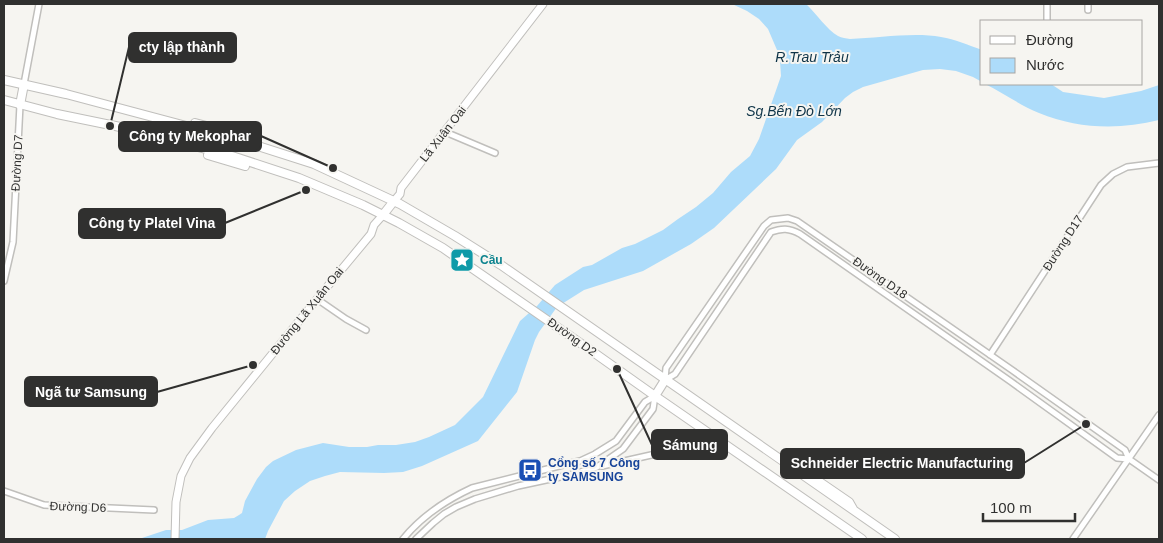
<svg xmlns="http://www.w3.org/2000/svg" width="1163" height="543" font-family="Helvetica,sans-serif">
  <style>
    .water { fill: #addcfa }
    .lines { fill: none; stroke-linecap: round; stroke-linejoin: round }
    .minor-casing { stroke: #c0bfbc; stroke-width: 8 }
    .secondary-casing { stroke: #c0bfbc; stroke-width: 9 }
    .primary-casing { stroke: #c0bfbc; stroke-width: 10 }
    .minor { stroke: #fff; stroke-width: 5 }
    .secondary { stroke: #fff; stroke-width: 7 }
    .primary { stroke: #fff; stroke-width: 8 }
    .labels { text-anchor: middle; stroke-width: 4; stroke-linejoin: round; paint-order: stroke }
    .street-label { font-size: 12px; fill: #30302f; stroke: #f6f5f1 }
    .culture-label { font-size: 12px; font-weight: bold; fill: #0d838f; stroke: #f6f5f1; text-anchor: start }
    .transit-label { font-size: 12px; font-weight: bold; fill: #164399; stroke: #f6f5f1; text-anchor: start }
    .water-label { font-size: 14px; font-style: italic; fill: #0e3347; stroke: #f6f5f1 }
    .leader { fill: none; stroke: #30302f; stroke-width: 2 }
    .callout-dot { fill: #30302f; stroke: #f6f5f1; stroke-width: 2 }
    .callout { fill: #30302f; stroke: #30302f; stroke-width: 2 }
    .callout-label { font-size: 14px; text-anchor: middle; font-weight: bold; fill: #fff }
  </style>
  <rect width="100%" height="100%" fill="#f6f5f1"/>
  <path class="water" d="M732,4H806C816,13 827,30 838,36C842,38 846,38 850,39C878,38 914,32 941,37C955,39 968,45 982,50V82L973,77L956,71L940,69L923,70L863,87L853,92L845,98L822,122L797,140L776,169L714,228L691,244L643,271L584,290L557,307L539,332L535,340L517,392L478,441L422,466L403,472L384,473L340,472L325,476L310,481L295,491L284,501L268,531L265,539H139L166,530H182L208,520L234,518L239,515L242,513L245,501L257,479L266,467L273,461L296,450L323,443L349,447H367L378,445H396L415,442L429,437L455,425L483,397L520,321L537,306L555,285L583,267L592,265L622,248L635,244L663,230L678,219L696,207L713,193L731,172L750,156L759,139L781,76L780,61L777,50L768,29L759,19L747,11Z
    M985,84H1051L1063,92L1104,98L1141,91L1159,85V120C1119,130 1078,129 1039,113C1020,105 1003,93 985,84Z"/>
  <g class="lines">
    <g class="minor-casing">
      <path id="minor" d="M1088,10V4
        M1047,21V4
        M24,84L39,4
        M450,134L495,153
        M4,281L13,242L20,105
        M317,299L346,319L366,330
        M990,355L1101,185L1113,174L1127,167L1159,163
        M665,379L666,368L764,226L771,220L788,218L797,221L1012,370L1125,450L1129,459
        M665,380L675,374L771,232C782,228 789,228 800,234L1010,381L1117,458L1129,459L1159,480
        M602,466L718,440
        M4,491L44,505L154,510
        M403,539C421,517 446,500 472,488L571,463L580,461L595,454L616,441L645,402L655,396
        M416,539L433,523L444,514L456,507L475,499L518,486L574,474L597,467L623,449L653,409L655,396
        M1073,539L1159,415"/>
    </g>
    <g class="secondary-casing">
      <path id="secondary" d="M394,201L400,194L401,188L543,4
        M175,539L176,502L181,476L190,458L212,428L317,299L371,234L374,225L382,216"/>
    </g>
    <g class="primary-casing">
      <path id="primary" d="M4,80L66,94L239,140L314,164L400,204L455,236L501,265L895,539
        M4,100L57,114L130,129L232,156L299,178L363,205L399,223L443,248L586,347L655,396L862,539
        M20,105L24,84
        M195,123L249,137
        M208,155L245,166
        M382,216L394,201
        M655,396L665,380
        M814,478L849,502L853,509"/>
    </g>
    <use href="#minor" class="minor"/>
    <use href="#secondary" class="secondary"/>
    <use href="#primary" class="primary"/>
  </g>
  <defs>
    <g id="sight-square" transform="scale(1.25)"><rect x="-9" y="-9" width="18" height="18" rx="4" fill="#0f9aa8" stroke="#f6f5f1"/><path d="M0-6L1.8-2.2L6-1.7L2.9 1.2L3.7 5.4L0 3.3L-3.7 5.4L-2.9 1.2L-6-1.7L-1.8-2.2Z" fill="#fff"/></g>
    <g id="bus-square" transform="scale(1.25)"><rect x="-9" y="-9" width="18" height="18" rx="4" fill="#1a4fb4" stroke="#f6f5f1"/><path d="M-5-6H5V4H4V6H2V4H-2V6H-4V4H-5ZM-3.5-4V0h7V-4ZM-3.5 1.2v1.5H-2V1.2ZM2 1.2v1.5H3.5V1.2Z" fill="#fff"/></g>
  </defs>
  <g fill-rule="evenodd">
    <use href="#sight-square" x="462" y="260"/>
    <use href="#bus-square" x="530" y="470"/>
  </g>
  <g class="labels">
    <g class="street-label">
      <text transform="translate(443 134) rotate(-52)" y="4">Lã Xuân Oai</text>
      <text transform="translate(17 163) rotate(-87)" y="4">Đường D7</text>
      <text transform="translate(1063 243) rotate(-57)" y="4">Đường D17</text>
      <text transform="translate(880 278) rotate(35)" y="4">Đường D18</text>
      <text transform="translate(307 311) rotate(-51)" y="4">Đường Lã Xuân Oai</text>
      <text transform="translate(572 337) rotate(35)" y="4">Đường D2</text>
      <text transform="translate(78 507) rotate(2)" y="4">Đường D6</text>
    </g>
    <g class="culture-label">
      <text x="480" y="264">Cầu</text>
    </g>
    <g class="transit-label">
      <text x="548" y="467">Cổng số 7 Công<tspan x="548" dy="14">ty SAMSUNG</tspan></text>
    </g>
    <g class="water-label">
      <text x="812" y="62">R.Trau Trảu</text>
      <text x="794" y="116">Sg.Bến Đò Lớn</text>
    </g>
  </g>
  <path class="leader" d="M110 126L129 47M333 168L261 136M306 190L225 223M253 365L157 392M617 369L652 445M1086 424L1024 463"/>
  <g class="callout-dot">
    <circle cx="110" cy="126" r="5"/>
    <circle cx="333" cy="168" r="5"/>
    <circle cx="306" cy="190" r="5"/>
    <circle cx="253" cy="365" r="5"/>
    <circle cx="617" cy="369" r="5"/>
    <circle cx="1086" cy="424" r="5"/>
  </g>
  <g class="callout">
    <rect x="129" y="33" width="107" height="29" rx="5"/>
    <rect x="119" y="122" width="142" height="29" rx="5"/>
    <rect x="79" y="209" width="146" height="29" rx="5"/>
    <rect x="25" y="377" width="132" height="29" rx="5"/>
    <rect x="652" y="430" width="75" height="29" rx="5"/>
    <rect x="781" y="449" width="243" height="29" rx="5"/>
  </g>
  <g class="callout-label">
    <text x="182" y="52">cty lập thành</text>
    <text x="190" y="141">Công ty Mekophar</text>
    <text x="152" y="228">Công ty Platel Vina</text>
    <text x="91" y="397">Ngã tư Samsung</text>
    <text x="690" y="450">Sámung</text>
    <text x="902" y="468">Schneider Electric Manufacturing</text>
  </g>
  <rect width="1163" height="543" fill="none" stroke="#30302f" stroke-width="10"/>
  <rect x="980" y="20" width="162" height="65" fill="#f6f5f1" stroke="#a7a6a3"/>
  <rect x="990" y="36" width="25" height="8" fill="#ffffff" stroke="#a7a6a3"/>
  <text x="1026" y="45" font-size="15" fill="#30302f">Đường</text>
  <rect x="990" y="58" width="25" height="15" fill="#addcfa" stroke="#a7a6a3"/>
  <text x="1026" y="70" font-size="15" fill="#30302f">Nước</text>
  <path d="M983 513v8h92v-8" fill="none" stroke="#30302f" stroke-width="2.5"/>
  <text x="990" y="513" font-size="15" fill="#30302f" stroke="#f6f5f1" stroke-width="4" paint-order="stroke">100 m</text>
</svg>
